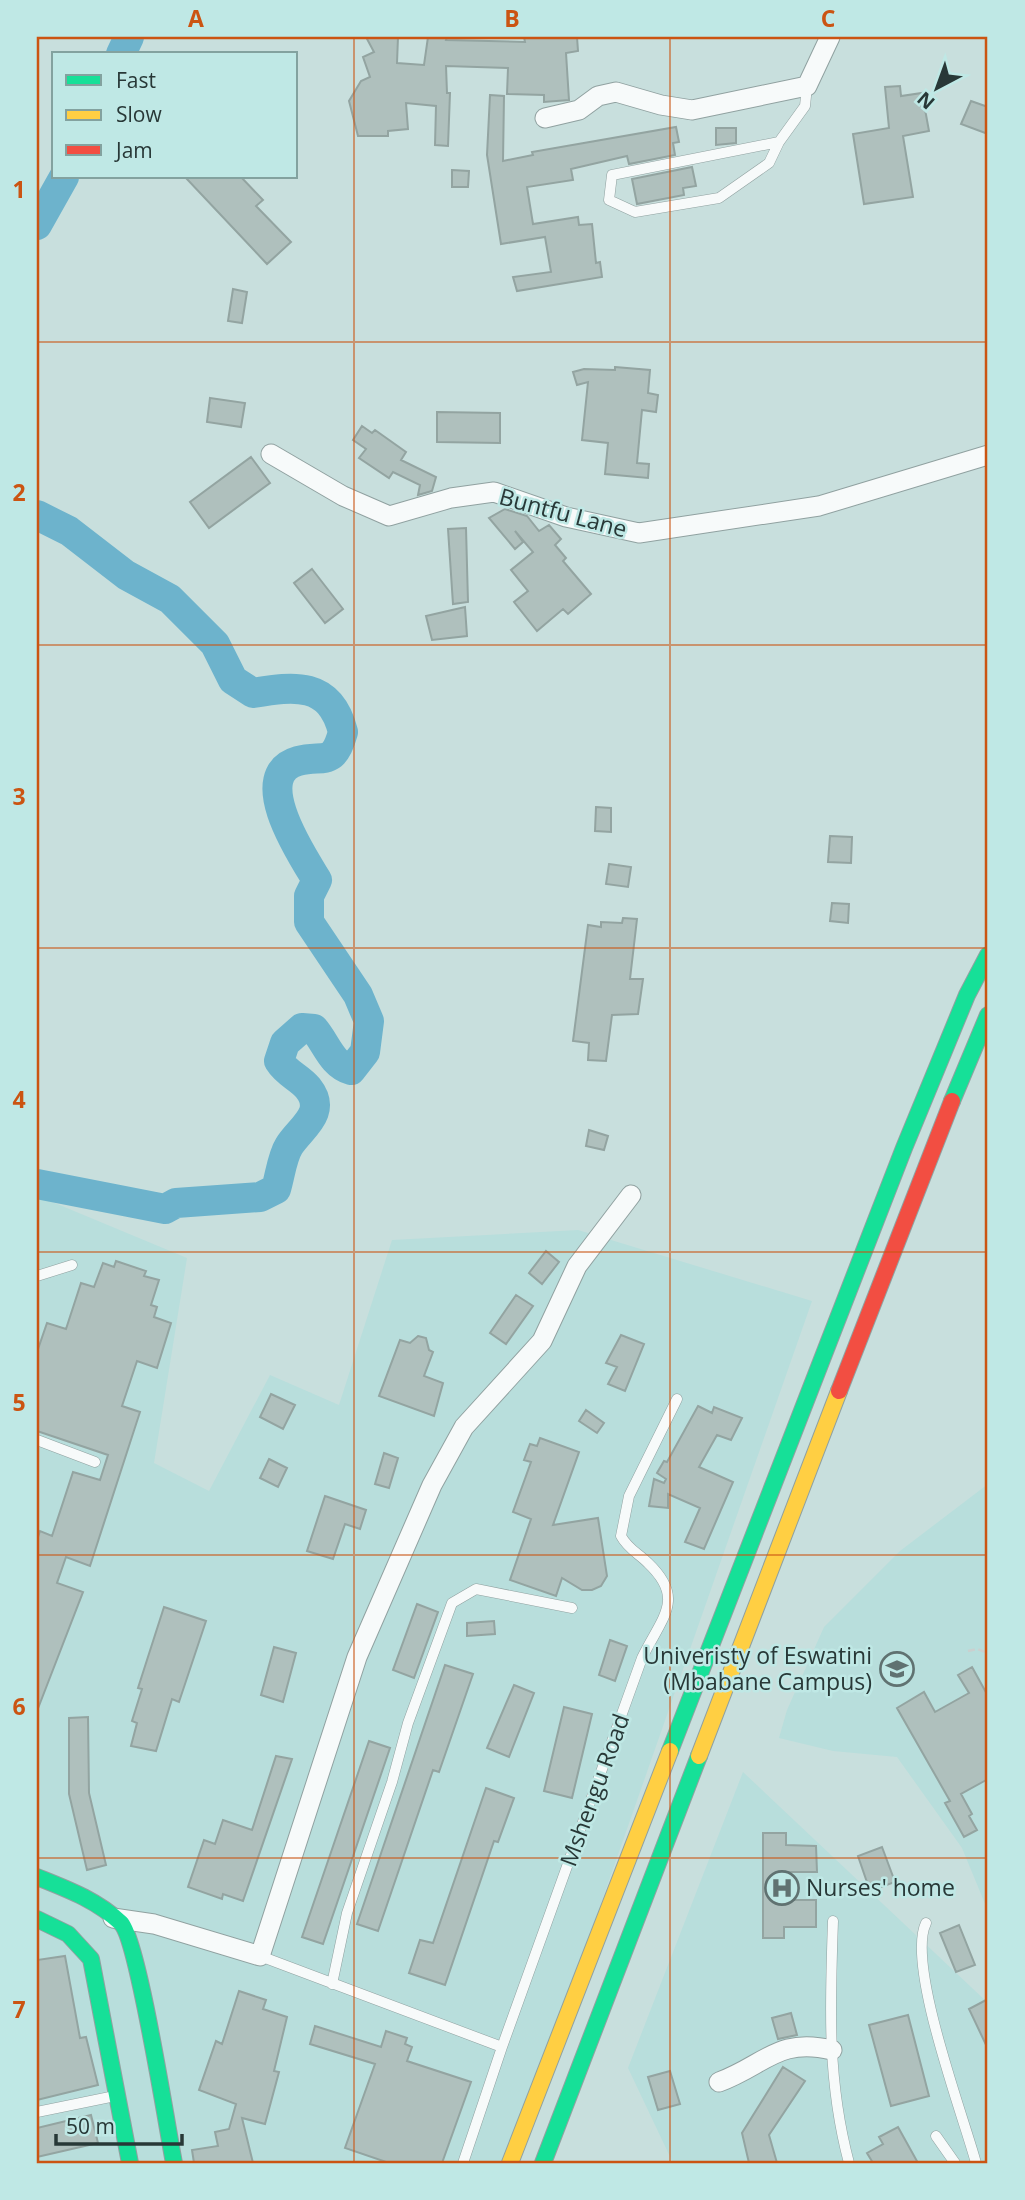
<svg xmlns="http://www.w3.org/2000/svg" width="1025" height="2200" font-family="'Open Sans',sans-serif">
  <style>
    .built { fill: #b8dedc }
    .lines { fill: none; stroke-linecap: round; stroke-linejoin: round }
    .river { stroke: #6db3cc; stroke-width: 30 }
    .building { fill: #afc0bd; stroke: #93a4a1; stroke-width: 2 }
    .lane-casing { stroke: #90a1a0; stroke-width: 11 }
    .street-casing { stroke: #90a1a0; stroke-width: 21 }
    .fast-casing { stroke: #90a1a0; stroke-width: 18 }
    .slow-casing { stroke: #90a1a0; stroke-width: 18 }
    .jam-casing { stroke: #90a1a0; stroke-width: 18 }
    .path { stroke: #cad0cf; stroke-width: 2.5; stroke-dasharray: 7 3.5; stroke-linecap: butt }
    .lane { stroke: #f7fafa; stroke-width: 10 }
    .street { stroke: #f7fafa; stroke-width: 19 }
    .fast { stroke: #16e098; stroke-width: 16 }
    .slow { stroke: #ffcf43; stroke-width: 16 }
    .jam { stroke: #f24e42; stroke-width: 16 }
    .grid { fill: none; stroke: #cb5412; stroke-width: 2; stroke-opacity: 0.55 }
    .labels { text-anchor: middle; stroke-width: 5; stroke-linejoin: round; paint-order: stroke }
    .street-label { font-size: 23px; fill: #283837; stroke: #bfe8e5 }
    .poi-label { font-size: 23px; fill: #283837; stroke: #bfe8e5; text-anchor: end }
    .neatline { fill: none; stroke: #cb5412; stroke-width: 2.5 }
    .grid-label { font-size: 23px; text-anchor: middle; font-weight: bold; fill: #cb5412 }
  </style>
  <rect width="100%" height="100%" fill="#c8dfdd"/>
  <path class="built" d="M38,1196L187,1258L154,1463L209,1491L270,1375L339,1405L392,1240L578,1230L812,1301L510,2163H37Z
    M988,1484V1911L962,1848L897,1757L833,1751L779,1738L787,1710L824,1627L900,1551Z
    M743,1772L988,2003V2163H673L628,2068Z"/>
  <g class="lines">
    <path class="river" d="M121,54L129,37
      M37,225L64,177
      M37,515L69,531L126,575L170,599L215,644L233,680L253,693C294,686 330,681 343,732C333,768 324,754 298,761C248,775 303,857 317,880L309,896V922L358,995L369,1021L365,1052L351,1070C332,1065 326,1043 314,1029L302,1028L285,1043L279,1061C287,1074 299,1077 308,1088C328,1113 300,1128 289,1146C282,1157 280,1176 276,1189L260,1197L176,1203L165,1209L37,1184"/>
  </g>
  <path class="building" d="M366,37H398L397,63L424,65L428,37H447L446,40L525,42L524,37H577L578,51L566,53L569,100L544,102V95L507,94L508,68L446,66L447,93H450L448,146L435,145L436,106L406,103L408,129L388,131V136H358L349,101L361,81L370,77L363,57L374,52Z
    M900,86L901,96L922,93L929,131L903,136L913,197L864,204L853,134L889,128L885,87Z
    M490,95L504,96L503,161L533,155L532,152L676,127L679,142L673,143L675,155L629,164L627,156L571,169L573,180L527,187L533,224L578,217L579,225L592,224L596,263L600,262L602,277L517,291L513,277L551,272L545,237L501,244L487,155Z
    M971,101L988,107V134L961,124Z
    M716,128H736V143L716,145Z
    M692,167L696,186L683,188L684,195L637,204L632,179Z
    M452,170L469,171L468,187H452Z
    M185,177H241L263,200L256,206L291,242L267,264Z
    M233,289L247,292L242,323L228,321Z
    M615,367L650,370L648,393L658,395L656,412L642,410L637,463L649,464L648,478L605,474L608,443L582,440L588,382L577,385L573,372L584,369L615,370Z
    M210,398L245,403L241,427L207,422Z
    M437,412L500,413V443L437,442Z
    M362,426L372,433L375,430L406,452L401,460L436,477L432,491L418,495L420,485L393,472L389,478L359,458L366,449L353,440Z
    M251,457L270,483L209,528L190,502Z
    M505,509L527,516L539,531L549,525L561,539L555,545L566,558L563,561L591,594L568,614L563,609L537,631L514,602L528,591L511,570L533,552L515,531L523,542L515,549L489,518Z
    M466,528L468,602L453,604L448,529Z
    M312,569L343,609L325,623L294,583Z
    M465,607L467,636L432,640L426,616Z
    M596,807L611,808V832L595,831Z
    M830,836L852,837L851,863L828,862Z
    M609,864L631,867L628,887L606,884Z
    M832,903L849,904L848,923L830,921Z
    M623,918L637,919L630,979H643L638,1014L612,1015L606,1061L588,1060L589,1043L573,1041L588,925L601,927V922L622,923Z
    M589,1130L608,1136L604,1150L586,1146Z
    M546,1251L559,1262L542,1284L529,1273Z
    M116,1261L146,1271L144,1276L159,1280L151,1305L157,1307L154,1317L171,1323L157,1368L137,1361L122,1406L140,1412L90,1566L66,1557L57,1583L83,1592L37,1711V1540L40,1531L52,1536L73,1472L100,1480L108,1455L37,1431V1352L47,1323L66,1329L81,1283L94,1287L103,1263L114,1267Z
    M516,1295L533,1306L506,1344L490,1333Z
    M621,1335L644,1344L625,1391L608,1384L617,1367L606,1363Z
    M418,1336L426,1338L429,1350L433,1352L424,1376L443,1383L434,1416L379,1396L400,1340L410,1343Z
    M271,1394L295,1405L283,1429L260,1417Z
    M698,1406L712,1413L714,1407L742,1418L731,1440L717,1435L699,1467L733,1482L704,1549L685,1542L700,1508L668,1494V1508L649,1506L654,1479L664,1483L666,1479L657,1473L664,1461L667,1462Z
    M586,1410L604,1423L597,1433L579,1421Z
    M540,1438L579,1452L553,1525L598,1518L607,1576L601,1586L592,1590H582L562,1578L556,1596L510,1580L531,1519L513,1512L531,1462L524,1460L530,1444L537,1446Z
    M384,1453L398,1458L389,1488L375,1484Z
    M269,1459L287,1468L278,1487L260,1478Z
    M325,1496L366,1510L360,1529L345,1524L333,1559L307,1551Z
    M417,1604L438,1612L414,1678L393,1670Z
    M164,1607L206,1621L179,1702L172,1699L156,1751L131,1746L137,1723L132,1721L142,1689L138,1688Z
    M494,1621L495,1634L467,1636V1623Z
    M610,1640L627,1646L615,1681L599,1675Z
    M274,1647L296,1653L283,1702L261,1695Z
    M445,1665L473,1674L439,1772L433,1770L378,1931L357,1924Z
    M972,1667L988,1696V1779L961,1794L972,1814L969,1816L977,1830L964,1837L945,1803L950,1801L897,1708L924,1692L935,1712L969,1693L958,1675Z
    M514,1685L534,1693L509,1757L487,1748Z
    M564,1707L592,1714L572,1798L544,1791Z
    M88,1717L89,1793L106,1865L87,1870L69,1794V1718Z
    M369,1741L390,1748L323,1944L302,1937Z
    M276,1756L292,1759L243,1901L223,1894L222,1899L188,1887L204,1840L215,1844L223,1820L252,1830Z
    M486,1788L514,1798L498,1842L494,1841L445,1985L409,1973L420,1940L433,1943Z
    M763,1833H786V1845L816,1846L817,1872H785V1900H816V1927H784V1938H763Z
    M882,1847L895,1882L870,1891L858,1856Z
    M959,1925L975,1965L956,1972L940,1933Z
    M65,1956L80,2038L86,2037L98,2085L37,2100V1960Z
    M239,1991L266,2000L263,2009L287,2017L274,2071L279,2072L265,2124L242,2118L253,2163H194L192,2150L218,2146L215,2132L229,2129L236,2104L199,2090L216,2041L222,2044Z
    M988,1999V2049L969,2009Z
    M791,2013L797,2035L778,2039L772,2018Z
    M908,2015L929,2096L891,2106L869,2025Z
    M315,2026L381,2047L386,2031L407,2038L405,2044L412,2047L407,2061L471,2082L442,2163H389L345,2148L375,2064L310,2044Z
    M783,2067L805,2081L769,2135L777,2163H749L742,2133Z
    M670,2071L680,2104L658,2110L648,2077Z
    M91,2115L98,2143L37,2157V2128Z
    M898,2127L918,2163H873L867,2153L883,2144L879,2137Z"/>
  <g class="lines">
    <g class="lane-casing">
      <path id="lane" d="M779,142L612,175L609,200L635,212L719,198L769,163L779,142L805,106L807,86
        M37,1276L72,1265
        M37,1440L95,1462
        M833,1921C830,2005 827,2081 849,2163
        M926,1923C906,1964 963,2115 976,2163
        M260,1956L502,2047
        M332,1984L347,1913L392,1782L408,1723L452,1603L476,1589L572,1608
        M37,2112L115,2096
        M936,2136L955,2163
        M463,2163L502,2047L642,1658C662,1617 686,1599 648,1563C638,1553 628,1549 621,1536L629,1496L677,1399"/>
    </g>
    <g class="street-casing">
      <path id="street" d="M545,118L579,110L598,96L616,92L661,105L692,110L807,86L830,37
        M271,454L343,496L389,516L451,498L494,492L566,517L639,533L819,506L988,455
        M113,1918L154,1924L260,1956L357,1657L432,1485L464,1427L542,1341L577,1266L631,1195
        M719,2082C765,2065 778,2037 832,2050"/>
    </g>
    <g class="fast-casing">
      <path id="fast" d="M952,1101L988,1015
        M670,1751L904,1148L967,995L988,955
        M37,1877C67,1889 97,1900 121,1923C138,1940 167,2127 174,2163
        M37,1919L68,1934L91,1959L130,2163
        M543,2163L699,1756"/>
    </g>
    <g class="slow-casing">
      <path id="slow" d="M699,1756L839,1391
        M510,2163L670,1751"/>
    </g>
    <g class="jam-casing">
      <path id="jam" d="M839,1391L952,1101"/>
    </g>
    <path class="path" d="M968,1651L977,1649L988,1653"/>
    <use href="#lane" class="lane"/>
    <use href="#street" class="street"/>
    <use href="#fast" class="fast"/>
    <use href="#slow" class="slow"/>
    <use href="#jam" class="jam"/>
  </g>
  <path class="grid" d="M354,37V2163M670,37V2163M37,342H988M37,645H988M37,948H988M37,1252H988M37,1555H988M37,1858H988"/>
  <defs>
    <g id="university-ring" transform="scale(1.75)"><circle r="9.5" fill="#bfe8e5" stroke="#607271" stroke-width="1.5"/><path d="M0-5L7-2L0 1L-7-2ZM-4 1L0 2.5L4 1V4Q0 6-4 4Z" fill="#607271"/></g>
    <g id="hospital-ring" transform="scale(1.75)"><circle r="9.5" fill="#bfe8e5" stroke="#607271" stroke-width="1.5"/><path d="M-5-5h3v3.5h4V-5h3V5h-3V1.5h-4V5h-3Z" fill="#607271"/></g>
  </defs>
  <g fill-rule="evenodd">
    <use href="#university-ring" x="897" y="1669"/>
    <use href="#hospital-ring" x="782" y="1888"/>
  </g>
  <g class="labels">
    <g class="street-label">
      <text transform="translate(563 513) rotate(15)" y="8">Buntfu Lane</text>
      <text transform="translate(595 1790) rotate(-70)" y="8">Mshengu Road</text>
    </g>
    <g class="poi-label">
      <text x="872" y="1664">Univeristy of Eswatini<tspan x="872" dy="26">(Mbabane Campus)</tspan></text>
      <text x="806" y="1896" text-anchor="start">Nurses' home</text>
    </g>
  </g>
  <rect width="1025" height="2200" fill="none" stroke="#bfe8e5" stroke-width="77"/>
  <rect x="52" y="52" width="245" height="126" fill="#bfe8e5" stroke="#83a29f" stroke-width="2"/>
  <rect x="66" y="75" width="35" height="10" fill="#16e098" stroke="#83a29f" stroke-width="2"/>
  <text x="116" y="88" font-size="21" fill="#283837">Fast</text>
  <rect x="66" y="110" width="35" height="10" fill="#ffcf43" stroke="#83a29f" stroke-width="2"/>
  <text x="116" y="122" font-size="21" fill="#283837">Slow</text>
  <rect x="66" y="145" width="35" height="10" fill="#f24e42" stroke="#83a29f" stroke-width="2"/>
  <text x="116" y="158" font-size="21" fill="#283837">Jam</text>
  <g transform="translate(937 88) rotate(221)" stroke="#bfe8e5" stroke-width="5" paint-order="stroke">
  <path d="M0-5L12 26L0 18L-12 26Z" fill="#283837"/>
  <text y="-10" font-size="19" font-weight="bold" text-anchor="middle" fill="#283837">N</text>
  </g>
  <path d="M56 2134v10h126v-10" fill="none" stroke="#283837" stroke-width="3.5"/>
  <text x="66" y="2134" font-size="21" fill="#283837" stroke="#bfe8e5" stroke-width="5" paint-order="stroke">50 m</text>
  <rect x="38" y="38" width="948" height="2124" class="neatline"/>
  <g class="grid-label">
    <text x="196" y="27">A</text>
    <text x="512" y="27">B</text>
    <text x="828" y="27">C</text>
    <text x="19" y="198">1</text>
    <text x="19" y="501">2</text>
    <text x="19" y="805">3</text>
    <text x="19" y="1108">4</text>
    <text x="19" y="1411">5</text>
    <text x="19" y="1715">6</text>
    <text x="19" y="2018">7</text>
  </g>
</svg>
